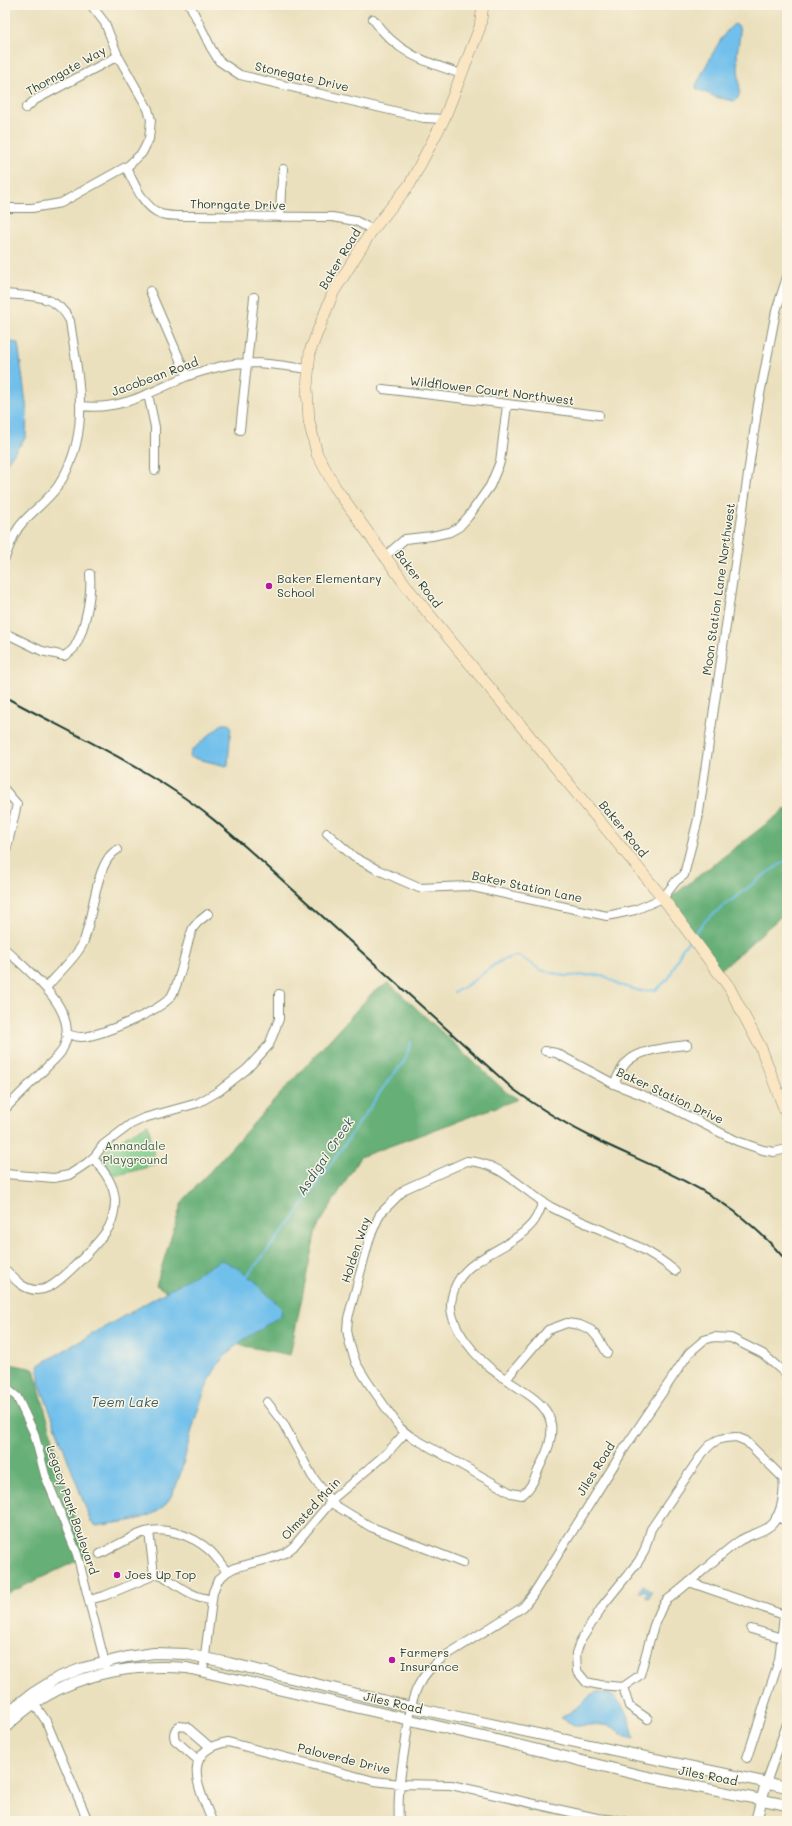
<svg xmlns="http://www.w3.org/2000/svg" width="792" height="1826" font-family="Mali,sans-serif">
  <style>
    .green { fill: #7dcb8b; stroke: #4e8460 }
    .forest { fill: #66af77; stroke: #427656 }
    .water { fill: #71c0ec; stroke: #487e90 }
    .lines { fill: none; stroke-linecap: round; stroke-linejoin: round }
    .stream { stroke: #71c0ec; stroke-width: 2 }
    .minor-casing { stroke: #858e78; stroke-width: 10 }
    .tertiary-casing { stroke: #858e78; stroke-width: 12 }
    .secondary-casing { stroke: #858e78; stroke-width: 12 }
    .minor { stroke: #fff; stroke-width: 8 }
    .tertiary { stroke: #fff; stroke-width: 10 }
    .secondary { stroke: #fbe6c4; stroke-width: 11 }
    .rail { stroke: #1f3d34; stroke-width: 2 }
    .poi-dot { fill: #b5179e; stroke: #fcf5e5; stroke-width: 1.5 }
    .labels { text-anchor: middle; stroke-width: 3; stroke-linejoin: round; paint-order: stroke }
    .street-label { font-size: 12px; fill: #1f3d34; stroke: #fcf5e5 }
    .poi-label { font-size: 12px; fill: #1f3d34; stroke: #fcf5e5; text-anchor: start }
    .park-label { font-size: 12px; fill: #36604a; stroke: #fcf5e5 }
    .water-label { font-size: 13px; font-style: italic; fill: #345e62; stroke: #fcf5e5 }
  </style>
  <rect width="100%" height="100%" fill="#fcf5e5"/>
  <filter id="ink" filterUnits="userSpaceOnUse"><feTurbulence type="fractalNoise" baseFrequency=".025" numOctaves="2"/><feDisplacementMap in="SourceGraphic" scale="8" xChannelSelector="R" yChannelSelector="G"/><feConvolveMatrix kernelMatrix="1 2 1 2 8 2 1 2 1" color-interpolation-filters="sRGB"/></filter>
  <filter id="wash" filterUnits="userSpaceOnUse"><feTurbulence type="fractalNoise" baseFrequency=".012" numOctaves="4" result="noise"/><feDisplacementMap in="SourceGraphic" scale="16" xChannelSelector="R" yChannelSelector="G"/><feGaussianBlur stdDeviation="0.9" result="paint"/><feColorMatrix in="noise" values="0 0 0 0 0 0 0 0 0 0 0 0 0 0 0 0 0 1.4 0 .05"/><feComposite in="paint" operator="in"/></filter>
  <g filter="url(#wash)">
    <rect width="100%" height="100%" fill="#ebe0bd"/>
    <path class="green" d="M148,1124L156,1165L114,1176L102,1160C102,1146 136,1131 148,1124Z"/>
    <path class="forest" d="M787,808V911L718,972L666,901Z
      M389,983L506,1092L518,1099L360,1157L316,1230L290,1355L239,1345L231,1291L190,1306L156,1285L182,1202L373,992Z
      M5,1363L34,1369L85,1557L5,1595Z"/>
    <path class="water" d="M735,24L739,27L740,34L737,54L740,92L738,98L734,101L716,97L697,89L696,86C702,73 724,28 735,24Z
      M5,341L18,343L27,411L26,437L5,465Z
      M222,724H229L231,726L228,765L226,766L190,757L191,751Z
      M221,1260C243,1267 266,1293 282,1309L281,1315C262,1329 232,1344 219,1363C205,1385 197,1412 190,1437C184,1458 178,1498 158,1511C141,1522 116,1522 97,1526L91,1522L39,1382V1365Z
      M643,1585L652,1592L648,1598L645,1596L648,1593L643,1590L641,1593L639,1591Z
      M597,1692C601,1693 606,1693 610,1695C624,1700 632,1726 634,1739L624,1736L613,1727L605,1725H574L561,1718L578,1707L591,1695Z"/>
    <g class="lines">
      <path class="stream" d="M694,934L707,919L767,873L787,860
        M454,992C478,983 493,957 519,956L541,970L565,976L595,975L607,977L619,985L641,991L656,990L669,978L682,949L690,939
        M247,1276L296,1215L388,1081L404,1062L411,1042"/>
    </g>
  </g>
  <g filter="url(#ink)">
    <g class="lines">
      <g class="minor-casing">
        <path id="minor" d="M190,5L211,48L219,61L240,75L424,118L444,119
          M373,19C396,53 425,62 462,74
          M26,108L35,100L118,56
          M126,167C134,183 143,207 161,214C168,216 176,216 183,216L332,217L356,221L373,230
          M5,208H32L61,203L129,165L142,153L149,139L151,120L148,109L118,56L105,23L91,5
          M280,217L281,191L283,169
          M150,291L187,376
          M5,294C32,297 56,293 70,321C78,379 93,432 58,486C49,499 35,509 24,521C14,531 10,545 5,558
          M383,389L599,415
          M148,394L155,427V470
          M81,406C119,411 152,392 185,377C198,372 213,368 227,365C254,360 282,366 309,369
          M240,430L254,297
          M384,557L405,539L432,536L450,532L459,527L468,517L490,486L500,462L507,405
          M5,633L42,651L64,656C67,654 71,652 74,648C85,630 92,595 90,574
          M5,790L17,804L5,856
          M327,833L354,857L376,869L419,888L468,886L607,916L635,910L663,898L676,881L684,875L698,819L758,405L776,311L787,277
          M5,949C29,972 85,1013 61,1052C57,1058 49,1064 44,1070C31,1083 18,1096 5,1109
          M46,988C57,974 76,958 83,943C93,921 95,861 117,850
          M66,1034C71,1035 76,1037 81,1037C98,1037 163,1010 172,995C183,975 184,949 193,928L198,922L208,914
          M545,1051L556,1053L614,1084L660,1102L737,1141L763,1150L774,1152L787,1149
          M614,1084C618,1076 621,1068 627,1062C640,1049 670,1047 687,1045
          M5,1174L54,1178L69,1175L87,1163L95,1156L103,1145L131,1124L144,1118L198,1103L219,1091L247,1069L269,1045L279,1019V994
          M543,1202C539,1212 536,1221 528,1228C502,1255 456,1257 451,1303C449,1327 479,1361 498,1374C534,1400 569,1409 542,1462C536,1474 533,1487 522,1495L511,1493L410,1436L400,1428L367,1381L356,1363L350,1345L347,1330L348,1318L370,1237L380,1214L405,1189L467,1161C501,1162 523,1191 551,1207C592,1229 639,1240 675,1271
          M7,1271C15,1280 24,1290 37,1290C41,1290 45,1289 49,1287C63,1280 101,1241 109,1227C113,1219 115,1209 115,1200C114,1183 103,1170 93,1158
          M507,1378L548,1330L567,1323L580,1325L591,1330L598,1338L607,1353
          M5,1387L17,1397L34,1433L45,1475L77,1554L106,1667
          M267,1402L283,1423L312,1476L333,1504L371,1527L463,1563
          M736,1437L746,1441L783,1478C785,1492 782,1510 774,1522C767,1532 749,1534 739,1541C714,1559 692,1582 667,1600L662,1607L654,1625L640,1675L623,1687L600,1685L586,1682L577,1671L576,1653L581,1640L604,1604L638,1562L644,1552L651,1529L702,1454C714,1439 719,1438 736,1437Z
          M776,1517L787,1521
          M149,1531L154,1575
          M100,1554C114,1547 130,1537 145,1532C166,1526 193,1536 209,1550C216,1556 221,1564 227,1572
          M689,1582L787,1616
          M89,1600L104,1596L157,1574L162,1575C177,1585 194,1599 212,1599
          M751,1629L782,1638
          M203,1671L213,1592L218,1580L227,1572L234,1568L272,1558L285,1553L293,1547L335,1497L388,1452L405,1433
          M623,1687L629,1706L648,1719
          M34,1703L46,1721L88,1821
          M747,1758L779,1660L784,1615
          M198,1760L175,1740C173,1734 174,1730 179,1726L187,1727L210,1747
          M766,1783L787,1724
          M212,1821C200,1791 178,1750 228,1742L374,1781L400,1784L451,1785L597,1818L624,1821
          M399,1821C397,1793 402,1766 406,1739C409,1721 410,1702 418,1686C424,1674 432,1666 442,1658L523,1607L532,1596L624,1449L689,1353L704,1340L714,1337L731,1338L763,1354L787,1375"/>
      </g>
      <g class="tertiary-casing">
        <path id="tertiary" d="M5,1714L33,1693L57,1678L83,1668L127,1657L154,1653L186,1654L229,1663L411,1707L787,1787
          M5,1728C55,1678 118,1663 187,1668L501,1741L643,1776L787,1805
          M756,1821L766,1783"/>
      </g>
      <g class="secondary-casing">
        <path id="secondary" d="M483,5L480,27L444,119L410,184L371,232L333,293L321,323L310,351L307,388L309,421L317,454L335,487L410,591L663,898L729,987L761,1048L787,1116"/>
      </g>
      <use href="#minor" class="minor"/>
      <use href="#tertiary" class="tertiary"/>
      <use href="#secondary" class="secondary"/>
      <path class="rail" d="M5,697C62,728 122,756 176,792C202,809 225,829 248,849L513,1089C540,1109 569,1126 599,1141C645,1163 693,1181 734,1211C753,1226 772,1243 787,1262"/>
    </g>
  </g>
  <g class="poi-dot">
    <circle cx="269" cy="586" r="4"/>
    <circle cx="117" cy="1575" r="4"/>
    <circle cx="392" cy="1660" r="4"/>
  </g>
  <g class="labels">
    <g class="street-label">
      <text transform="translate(66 71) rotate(-29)" y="4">Thorngate Way</text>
      <text transform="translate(302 77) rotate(13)" y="4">Stonegate Drive</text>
      <text transform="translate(238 205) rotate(1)" y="4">Thorngate Drive</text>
      <text transform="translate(340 259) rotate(-59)" y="4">Baker Road</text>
      <text transform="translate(155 377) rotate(-20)" y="4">Jacobean Road</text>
      <text transform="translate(492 391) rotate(7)" y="4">Wildflower Court Northwest</text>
      <text transform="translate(418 579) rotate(53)" y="4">Baker Road</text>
      <text transform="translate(719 589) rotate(-82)" y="4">Moon Station Lane Northwest</text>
      <text transform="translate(623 829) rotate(51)" y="4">Baker Road</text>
      <text transform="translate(527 887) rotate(12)" y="4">Baker Station Lane</text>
      <text transform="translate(670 1096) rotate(25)" y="4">Baker Station Drive</text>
      <text transform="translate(356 1250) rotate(-72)" y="4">Holden Way</text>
      <text transform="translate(596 1469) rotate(-58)" y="4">Jiles Road</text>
      <text transform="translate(311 1509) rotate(-47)" y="4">Olmsted Main</text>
      <text transform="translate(72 1510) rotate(71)" y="4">Legacy Park Boulevard</text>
      <text transform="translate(393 1703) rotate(13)" y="4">Jiles Road</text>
      <text transform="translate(344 1759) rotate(14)" y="4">Paloverde Drive</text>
      <text transform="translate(708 1776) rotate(11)" y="4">Jiles Road</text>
    </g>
    <g class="poi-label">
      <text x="277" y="583">Baker Elementary<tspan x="277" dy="14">School</tspan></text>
      <text x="125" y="1579">Joes Up Top</text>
      <text x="400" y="1657">Farmers<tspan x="400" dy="14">Insurance</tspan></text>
    </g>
    <g class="park-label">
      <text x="135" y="1150">Annandale<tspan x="135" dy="14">Playground</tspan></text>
    </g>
    <g class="water-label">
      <text transform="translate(325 1156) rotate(-56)" y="5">Asdigai Creek</text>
      <text x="125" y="1407">Teem Lake</text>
    </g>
  </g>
  <rect width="792" height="1826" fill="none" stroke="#fcf5e5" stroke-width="20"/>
</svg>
